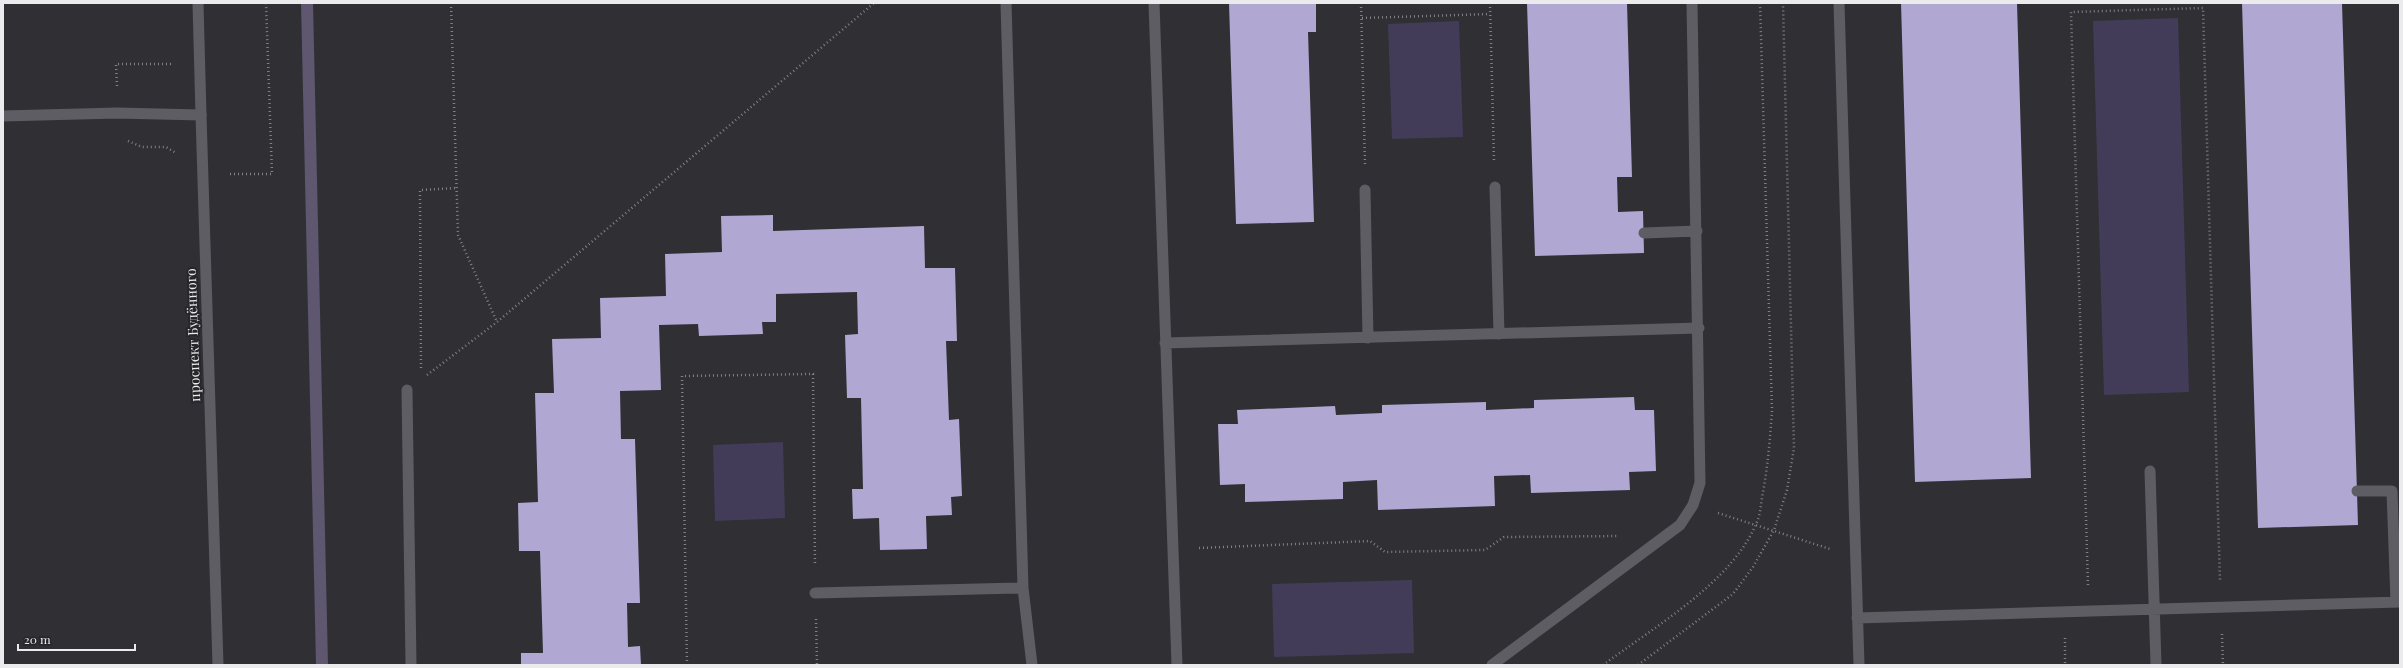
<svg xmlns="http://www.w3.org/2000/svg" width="2403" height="668" font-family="'Playfair Display',serif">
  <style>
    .green { fill: #433c59 }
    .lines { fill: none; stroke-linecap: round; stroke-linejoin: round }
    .stream { stroke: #5e576f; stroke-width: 12 }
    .building { fill: #b0a7d2 }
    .path { stroke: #828185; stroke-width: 2.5; stroke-dasharray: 1 3; stroke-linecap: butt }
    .service { stroke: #5e5d63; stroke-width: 11 }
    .minor { stroke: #5e5d63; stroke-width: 11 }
    .tertiary { stroke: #5e5d63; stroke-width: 11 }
    .secondary { stroke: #5e5d63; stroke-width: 11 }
    .labels { text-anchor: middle; stroke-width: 4; stroke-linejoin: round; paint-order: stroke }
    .street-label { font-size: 14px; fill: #ebeaed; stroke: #27262a }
  </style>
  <rect width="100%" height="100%" fill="#302f34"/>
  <path class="green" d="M2178,18L2189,392L2104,395L2093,21Z
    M1459,21L1463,137L1392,139L1388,24Z
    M783,442L785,518L715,521L713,445Z
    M1412,580L1414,653L1274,657L1272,584Z"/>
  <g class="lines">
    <path class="stream" d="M307,3L322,665"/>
  </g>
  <path class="building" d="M1229,3H1316V32H1308L1314,222L1236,224Z
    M1527,3H1627L1632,177H1617L1618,212L1643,211L1644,253L1535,256Z
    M1901,3H2017L2031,478L1915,482Z
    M2242,3H2342L2358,525L2258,528Z
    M773,215V231L924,226L925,268H955L957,341H946L949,420L959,419L962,496L951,497L952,515L926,516L927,549L880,550L879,518L853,519L852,489H863L861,398H847L845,335L858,334L857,292L776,294V322H762L763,334L699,336L698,324L659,325L661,390L620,391L621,439H635L640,603H627L628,647L640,646L641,665H521V653H543L540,551H519L518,503L538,502L535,393H554L552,339L601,338L600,298L666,296L665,254L722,252L721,216Z
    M1634,397L1635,410H1654L1656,471L1629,472L1630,490L1531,493L1530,475L1494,476L1495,506L1378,510L1377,480L1343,482V499L1245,502V484L1220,485L1218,424H1238L1237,410L1335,406L1336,415L1382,413V405L1486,402V410L1534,408V400Z"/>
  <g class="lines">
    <path class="path" d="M451,3L458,235L497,322
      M1361,3L1365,164
      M1490,3L1494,161
      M1362,18L1490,14
      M117,86L116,64H173
      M128,141L142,147H166L176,153
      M230,174H272L266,3
      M421,368L420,190L457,188
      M427,375L497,322L874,3
      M1718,513L1830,549
      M1199,548L1370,541L1385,552L1485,550L1504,537L1619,536
      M2088,585L2071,12L2203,8L2220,581
      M816,619L817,665
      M2222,634L2223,665
      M2065,638V665
      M687,665L682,376L813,374L815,566
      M1603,665C1654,627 1736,580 1758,519C1761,511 1761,501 1763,492C1768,465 1770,438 1772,411L1760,3
      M1638,665L1733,594L1753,567L1774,530L1787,490L1794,448L1783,3"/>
    <path class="service" d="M1006,3L1023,588L1032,665
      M1154,3L1177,665
      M1839,3L1859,665
      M1495,187L1499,334
      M1365,190L1368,338
      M1644,233L1697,231
      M1165,343L1699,328
      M407,390L411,665
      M2150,471L2156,665
      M2357,491H2392L2396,602
      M815,593L1023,588
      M1857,618L2400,602
      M1492,665L1680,525L1693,505L1700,483L1692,3"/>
    <path class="minor" d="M3,116L117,113L201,115"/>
    <path class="tertiary" d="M201,115L218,665"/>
    <path class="secondary" d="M198,3L201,115"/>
  </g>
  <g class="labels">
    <g class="street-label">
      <text transform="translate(193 335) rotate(-92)" y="5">проспект Будённого</text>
    </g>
  </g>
  <rect width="2403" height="668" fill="none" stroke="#ebeaed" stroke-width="8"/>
  <path d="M18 644v6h117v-6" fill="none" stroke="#ebeaed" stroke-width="2"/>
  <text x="24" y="644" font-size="12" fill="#ebeaed" stroke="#27262a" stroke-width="3" paint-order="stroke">20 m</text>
</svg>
